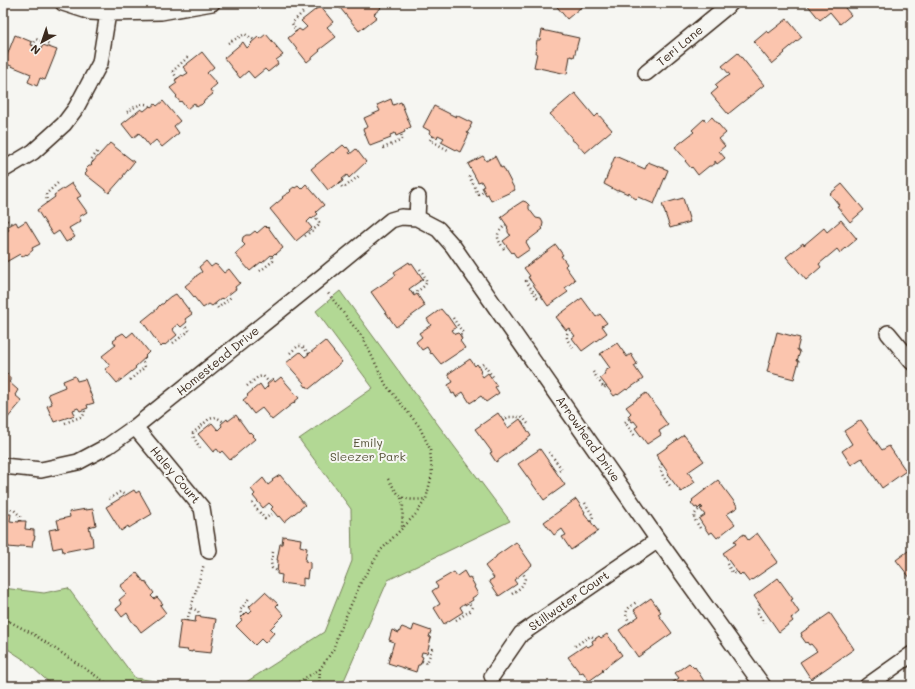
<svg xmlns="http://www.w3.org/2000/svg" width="915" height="689" font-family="Mali,sans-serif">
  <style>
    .green { fill: #b2d894; stroke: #768159 }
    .building { fill: #fbc5ae; stroke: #3b2a1e }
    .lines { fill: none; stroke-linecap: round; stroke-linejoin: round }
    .street-casing { stroke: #3b2a1e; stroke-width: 18 }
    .path { stroke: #3b2a1e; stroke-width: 2.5; stroke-dasharray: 1 3; stroke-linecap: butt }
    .street { stroke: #f6f6f2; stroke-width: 15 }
    .labels { text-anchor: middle; stroke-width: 4; stroke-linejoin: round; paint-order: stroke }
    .street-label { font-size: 12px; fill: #3b2a1e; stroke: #f6f6f2 }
    .park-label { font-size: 12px; fill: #59563c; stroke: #f6f6f2 }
  </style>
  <rect width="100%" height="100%" fill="#f6f6f2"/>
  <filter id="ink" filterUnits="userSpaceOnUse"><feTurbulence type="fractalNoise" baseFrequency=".025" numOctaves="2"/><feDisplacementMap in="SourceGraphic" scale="8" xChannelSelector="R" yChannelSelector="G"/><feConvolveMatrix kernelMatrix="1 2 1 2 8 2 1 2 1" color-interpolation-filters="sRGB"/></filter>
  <g filter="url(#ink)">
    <path class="green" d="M340,291L439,426L510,521L388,580L342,685V686H240L324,632L352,561L351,509L299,439L373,388L316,311Z
      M3,588L44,593L68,588L135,678L188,686H53L23,659L3,646Z"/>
    <path class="building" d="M336,3H385L380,7L381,8L374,14L377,17L359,31Z
      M554,3H586L567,19Z
      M806,3H851L845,8L851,15L840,24L830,12L820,20Z
      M320,6L333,22L327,27L336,37L319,50L320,51L307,62L288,38L299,29L302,31L307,27L301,21Z
      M787,19L802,37L784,52L785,53L772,64L754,42L767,31L769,33Z
      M542,30L579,38L574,57L570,56L567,74L534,67L537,53H535L537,40H540Z
      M266,34L277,47H276L283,55L276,60L278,64L268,72L265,69L254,78L248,71L240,78L224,58L243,42L247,48L252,43H251L258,37L260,39Z
      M15,35L32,42L31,45L41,49L43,45L57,50L45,80L40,78L37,86L28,82L31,74L4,63Z
      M202,52L214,67L207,73L217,84L210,90L213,94L204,101V102L201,105H200L197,107L194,103L187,109L181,101L180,102L176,97L177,96L170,88L177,83L175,80L182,75L183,76L188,73L183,67Z
      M738,53L764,85L728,114L711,94L718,88L715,85L725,77V78L730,75L722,66Z
      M575,93L595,117L598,114L612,130L585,153L574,141H572L571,137L550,114Z
      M391,99L393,105L401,102L411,127L404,130L405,132L396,136L395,133L390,135L391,138L370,146L363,129L368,127L364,118L380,111L377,105Z
      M163,101L180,121L174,126L179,133L162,147L156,140L149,146L139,133L133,138L122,124L141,109L144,111L150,106L151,107L155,104L157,106Z
      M434,106L456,117V115L472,123L470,127H471L467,133L469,134L460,152L441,142L444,138L438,135L437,138L433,136L429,133L430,131L423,127Z
      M712,117L726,133L719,139L725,146L719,151L725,158L717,164L715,161V164L711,166H709L698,175L692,167L691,168L685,161L686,160L675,147L694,132L692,130L704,119L706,122Z
      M110,143L134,162L123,176H124L109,193L85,174L87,172L86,169L89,166H91L92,165L91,164Z
      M343,145L346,148L347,147L350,151L349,152L350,154L356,149L366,162L349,178L347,175L342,179L343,181L336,186L335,185L328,190L311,169L332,152L333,153Z
      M483,156L486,161L495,156L501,168L503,167L515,190L491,201L488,194L486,195L482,187L484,186L481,181L478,182L468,164Z
      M615,156L645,169L648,162L668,170L654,204L638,197L636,199L633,197L629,192L628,194L619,190L617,191L604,184Z
      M72,183L81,196L77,198L87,212L79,217L81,221L69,228L75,237L66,242L59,231L53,235L37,210L55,197L54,195Z
      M306,184L324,205L316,212L318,214L312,219L311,218L307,222L312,228L296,241L270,209L283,198L282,197L288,193H289L291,191L290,190L294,187L295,188L298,186L301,189Z
      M842,184L864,210L850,222L837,206L839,205L830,194Z
      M683,198L690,222L670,228L662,204Z
      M523,201L526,202L529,205V209L536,218L541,219L543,223L542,228L543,229L526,242L530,249L517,258L513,252L512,253L503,241L511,235H510L508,232V229L507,228L508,227L501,217L509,211V210Z
      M841,220L857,239L840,253L837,249L819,264L821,267L806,280L786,257L803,243L804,245L824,228L827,232Z
      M26,221L40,244L32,248L33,250L27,255L26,254L22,257L20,254L6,262L3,257V233V234L9,230L7,227L12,224L16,222L18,226Z
      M265,226L267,228L268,227L283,248L276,254L275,253L272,256L271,255L262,263L261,262L250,271L235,254L245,245L242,242L243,237L246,235H250L255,231L257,233Z
      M556,245L563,255L561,256L567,264L565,266L575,280L565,288L568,292L548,306L528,277L530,276L524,268Z
      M206,261L211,267L215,264L216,265H217L224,273L229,269L240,283L235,287L236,289L223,299L222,298L212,306L209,304L203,308L185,286L196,277V276L202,272L199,267Z
      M409,262L410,264L412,263L423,279L409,289L414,296L417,294L425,306L396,327L371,292L396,275L394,272Z
      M176,294L180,299V298L182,300V301L192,314L185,319L187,322L181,327L178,324L172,329L177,335L165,345L164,344L161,347L142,321L157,309L158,307L161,304H163L165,302V301L171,296H172Z
      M582,298L596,317L600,314L607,323L602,326L607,333L582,351L572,338L575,336L569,328L566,330L556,317Z
      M441,309L446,315H447L456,328L452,330L455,334L458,333L460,335L462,339L460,341L465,348L441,364L436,358L432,353L431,354L427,347L422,350L416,342L422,337L419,333L431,325L427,319Z
      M133,332L149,352L145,356L146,357L135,367L136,368L117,383L105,369L110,366L102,356L116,345L113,341L117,338L116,337L123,333L127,337Z
      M777,332L800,338L797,350H799V352H800L797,361H799L794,379L767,372Z
      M325,341L342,362L309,389L307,386L306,387L303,383H304L286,363L300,352L305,357Z
      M617,343L627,357L631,354L637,364L634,366L643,379L627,390L626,389L618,395L617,394L614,396L600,378L604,375V374L605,373V371L610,368L600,354Z
      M470,359L475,366L477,364L479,367L481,371L480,372L483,377L488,373L497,386L495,387L499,393L486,402L481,396L470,403L463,392L456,397L454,393L452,394L448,385L453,382L448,374Z
      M5,372L10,377V381L9,382L18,390L15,395L22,401L6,420L3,417V373Z
      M75,376L77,381L85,379L94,403L87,405L88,408L80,411L78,408L73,410L75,415L54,422L47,406L52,404L48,394L65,387L63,381Z
      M281,377L299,398L294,402L295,403L292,404L272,420L262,408L254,414L243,400L248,396L247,395L260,384L264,390L268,386L267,384L273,379L275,382Z
      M646,393L660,412V414L668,425L659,431L661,435L647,444L635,428L638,426L634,421L632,422L628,416L631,413L626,407Z
      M498,413L508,428L520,419L531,436L496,462L490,453L492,452L475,429Z
      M236,415L249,433L250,432L253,435L252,436L255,439L230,460L222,451L220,453L217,449L213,452L198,434L212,423L218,430L222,426L221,424L227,419L228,421Z
      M861,420L882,450L889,446L906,471L882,488L862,458L851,465L842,451L852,444L844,431Z
      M684,435L704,461L688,472L695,482L681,492L668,475L669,474L656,455Z
      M540,449L565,485L544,500L518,464Z
      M280,475L305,505L284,522L279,516L278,517L274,512L271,509L273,507L269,503L263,508L253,496L255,494L251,489L263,478L268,485L273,481L272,480Z
      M718,480L738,507L727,514L735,524L717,538L712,532L709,534L699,519L705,515L700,509L703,508L701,506L698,509L697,507L695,508L691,503L693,501L692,500Z
      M134,490L136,493L139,491L152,514L132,526L129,528L128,526L121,531L106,507Z
      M576,499L585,512L584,513L598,531L571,550L562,537L566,535L562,529L554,535L544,522Z
      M86,509V510L93,509L96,525L89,527L91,535H92L93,546L63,552L62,547L53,549L49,530L59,528L57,520L70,517L69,512Z
      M3,514H11L10,521L19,522V521H26L25,529L34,530V536H35L34,540H33L32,547L20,546L19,548L8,547V545H3Z
      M757,533L778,562L749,582L742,573L740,575L737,572L723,553L736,544L734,541L744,534L748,540Z
      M283,536L301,539L300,546L307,548L305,561L310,562V568L309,570H308L307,579L303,578V586L281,583L282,575L277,574L278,560H277L280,544H282Z
      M516,542L532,565L514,580L517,584L499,596L489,581L494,578L485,566L496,557V556Z
      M912,548V578L911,579L896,560Z
      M464,571L468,578L470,577L475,586L474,587L478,594L472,598L473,600L465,605V603L460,607L463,612L444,624L434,608L440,604L432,591L438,587L435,583L454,572L457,576Z
      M137,573L144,582L145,581L154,593L151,596L154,599L157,597L163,604L160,605L166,613L141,632L136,625H135L131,620L127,613L122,617L116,609L122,604L119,600L126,594L120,586Z
      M778,578L793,599L791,600L799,612L793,617H792L791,618L793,621L779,632L754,596Z
      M265,592L278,604L276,606L284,615L270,629L274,633L265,643L261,639L255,645L236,626L242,620L240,619L247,612L249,614L252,611L249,607Z
      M651,598L661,612L658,614L672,633L638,657L619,630L639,616L634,610Z
      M830,613L854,649L811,679L800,662L817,651L811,644L809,645L807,642L806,643L801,636H802L801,633Z
      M196,616L216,619L211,653L192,651V652L187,651L188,650L177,649L181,620L195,622Z
      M414,625L431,631L429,637L431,638L427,653L422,652L421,656L423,657L420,665H418L416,672L388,663L394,642L389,640L392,630L399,633L401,628L402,627L412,631Z
      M607,634L622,655L602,670L603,671L589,681L583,672L580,673L568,657L586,645L588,647L593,644L592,641L599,636L601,638Z
      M689,663L694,668L695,667L704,681L701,683L703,686H668L679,678L675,673Z"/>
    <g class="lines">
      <g class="street-casing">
        <path id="street" d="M63,3L91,12L108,13
          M646,73L731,3
          M3,170L33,152L64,124L76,108L100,63L108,13L161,12L212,3
          M417,218L418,197
          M888,333L912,362
          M135,427L202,508L209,551
          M3,466L41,470L78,462L108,446L135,427L318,280L391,220L401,217L417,218L438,229L453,246L658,540L763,686
          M492,676L521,634L658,540
          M867,686L912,654"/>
      </g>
      <path class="path" d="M296,32L292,23L305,10
        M228,43L245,34L254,40
        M33,46L36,39L50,45
        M177,79L173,71L188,57
        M127,112C135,107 143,100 152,107
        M433,136L430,140L448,150
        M383,148L400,141L402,138L401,134
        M93,162L91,160L98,151
        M469,176L478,194L484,191
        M339,183L342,187H345L359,176
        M47,203L46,194L58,183
        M3,220H6L12,224
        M305,236L318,226L319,222L315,217
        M504,249C496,237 495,234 506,225
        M260,271L273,261V258L271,256
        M530,279L526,281L539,300
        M413,294C428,284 430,284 420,269
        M215,304L218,308L231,297
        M453,318L463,333L460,335
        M570,330C563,336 569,342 573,348
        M173,343L189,331L184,325
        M290,353L298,346H302L309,354
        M479,367L483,364L494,378
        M593,372L604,388L606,386
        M130,380L145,367L144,364L142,361
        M247,386L258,377L263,376L269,382
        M629,419L625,422L635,436
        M503,421L508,417H521L524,419L529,425
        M65,423L83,416L85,412L84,409
        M200,448L194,438L193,433L209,419L216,417L224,422
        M549,452L562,469L556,472
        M662,464L660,466C661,475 666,481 671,487
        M388,479C401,499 401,501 426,499
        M401,498L403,504L402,529
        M109,499L120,492L125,495
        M252,503L265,519L274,512
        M585,503L593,516L592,520L590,521
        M3,507L14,510L20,516V521
        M700,528C693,517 691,516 702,507
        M273,552L271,562L272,568L277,571
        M727,564L732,572L737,574L739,573
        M512,594C519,589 524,586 525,577L523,573
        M760,605L758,608V613L765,625
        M191,608L198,611L200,617
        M242,617L240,611L250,597
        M3,618L33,634L111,686
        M456,620L470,611L472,607L469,603
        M187,621L204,564
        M630,623C622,611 628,608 638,601
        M575,646L587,638L591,636L596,639
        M422,661L427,663L433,646
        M292,686L320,669L333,650L338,634L362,580L381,550L416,514L426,499L432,474L430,449L419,426L386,385L363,338L327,292
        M319,686L320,669"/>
      <use href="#street" class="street"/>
    </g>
  </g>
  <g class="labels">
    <g class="street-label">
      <text transform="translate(680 46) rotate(-40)" y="4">Teri Lane</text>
      <text transform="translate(218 361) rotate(-39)" y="4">Homestead Drive</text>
      <text transform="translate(588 439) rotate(55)" y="4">Arrowhead Drive</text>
      <text transform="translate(175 475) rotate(50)" y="4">Haley Court</text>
      <text transform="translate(569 601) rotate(-35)" y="4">Stillwater Court</text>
    </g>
    <g class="park-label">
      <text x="368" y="447">Emily<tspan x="368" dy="14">Sleezer Park</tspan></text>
    </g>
  </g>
  <rect width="915" height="689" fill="none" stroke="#f6f6f2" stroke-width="16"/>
  <rect x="8" y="8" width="899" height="673" fill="none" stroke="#3b2a1e" stroke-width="1.5" filter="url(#ink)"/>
  <g transform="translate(42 42) rotate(220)" stroke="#f6f6f2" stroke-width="3" paint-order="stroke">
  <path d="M0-3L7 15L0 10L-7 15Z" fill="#3b2a1e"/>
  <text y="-6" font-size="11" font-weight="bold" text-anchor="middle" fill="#3b2a1e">N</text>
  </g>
</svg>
